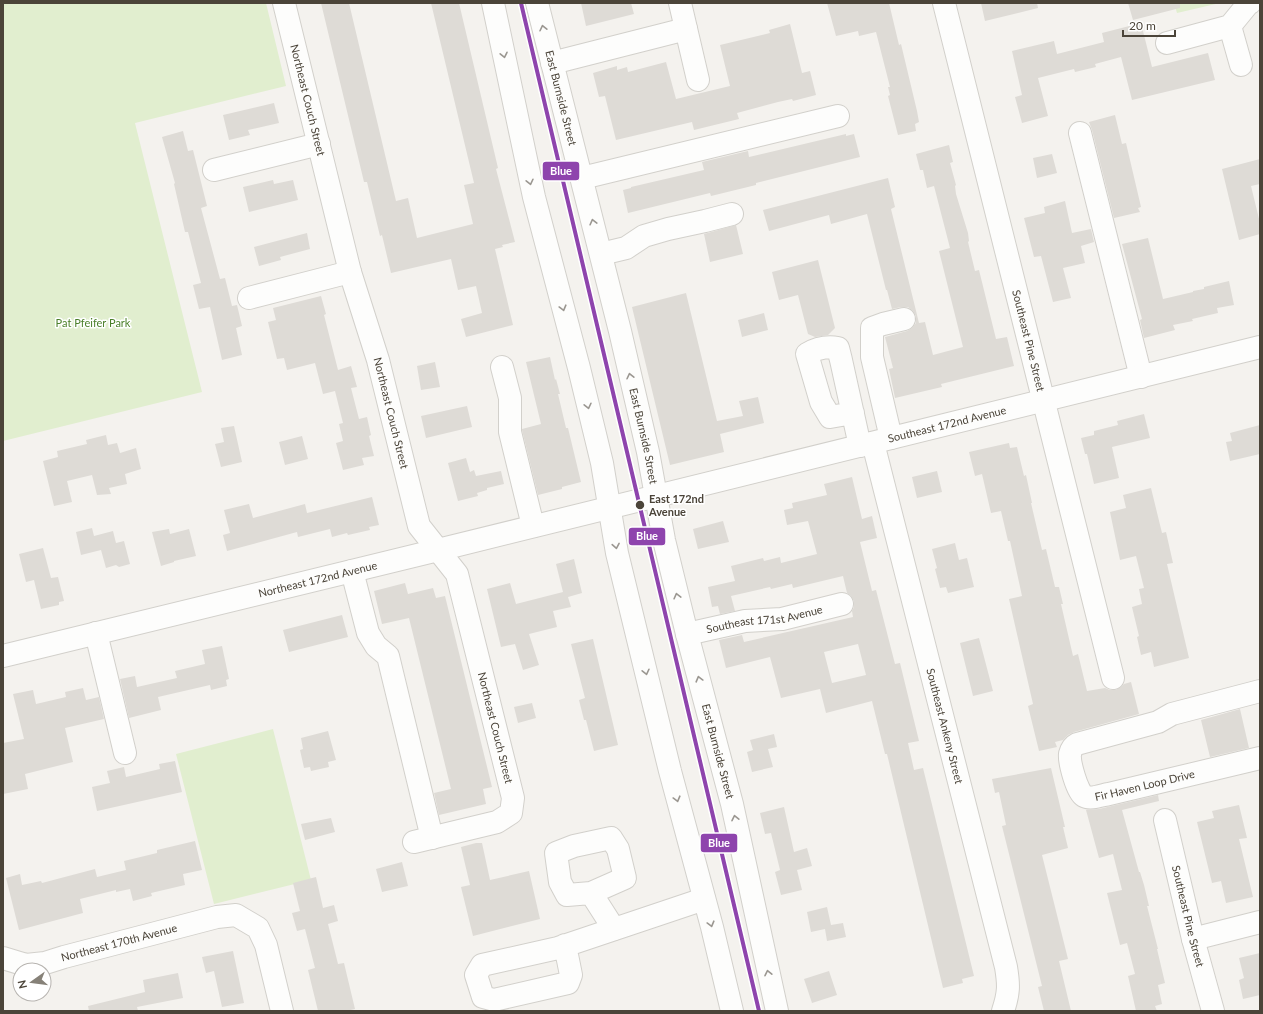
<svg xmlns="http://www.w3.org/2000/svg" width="1263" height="1014" font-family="Lato,sans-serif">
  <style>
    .green { fill: #e1eecf }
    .building { fill: #dedbd6; fill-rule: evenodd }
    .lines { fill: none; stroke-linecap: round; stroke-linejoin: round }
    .minor-casing { stroke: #d2d0cb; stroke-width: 24 }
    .minor { stroke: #fdfdfc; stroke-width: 22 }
    .rail-1-casing { stroke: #fff; stroke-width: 7 }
    .rail-1 { stroke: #8e44ad; stroke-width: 4 }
    .oneway { stroke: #9b9791 }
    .stop-dot { fill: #4b4439; stroke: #fff; stroke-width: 1.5 }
    .labels { text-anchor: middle; stroke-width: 3; stroke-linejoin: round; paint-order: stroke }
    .street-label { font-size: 11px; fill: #4b4439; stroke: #fff }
    .park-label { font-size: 11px; fill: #4a7f2a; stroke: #fff }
    .stop-label { font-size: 11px; font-weight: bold; fill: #4b4439; stroke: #fff; text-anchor: start }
    .line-badge { stroke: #fff; stroke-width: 1.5 }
    .badge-label { font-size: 11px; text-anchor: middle; font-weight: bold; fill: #fff }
  </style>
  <rect width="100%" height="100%" fill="#f4f2ee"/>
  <path class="green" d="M3,3H266L286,86L135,123L202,392L3,441Z
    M1174,3H1220L1177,13Z
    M273,729L311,880L214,904L176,754Z"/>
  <path class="building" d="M321,3H349L396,201L408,198L417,238L473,224L464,185L474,183L431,3H459L498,168L496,169L515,242L502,245L503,247L495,249L513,325L466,337L461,319L482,313L476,286L458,290L451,259L391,273L382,235L380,236L367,182H364Z
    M581,3H631L634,14L586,26Z
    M827,3H889L899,45L901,44L917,111L919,122L915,124L916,131L898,135L888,96L890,95L888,87H890L876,32L859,36L858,31L836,36Z
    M981,3H1037L1038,8L985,21Z
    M1128,3H1180V8L1133,20Z
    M1141,23L1152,67L1208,53L1215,80L1132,100L1121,57L1095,64L1096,67L1075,72L1074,69L1038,78L1048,116L1022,123L1015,97L1022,95L1012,51L1054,41L1057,54L1104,42L1102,33Z
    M790,24L802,73L810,71L816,95L793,101L792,99L778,102L737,113L739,119L694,130L692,122L616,140L605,96L599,97L593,73L617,66V70L627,67L628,72L666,62L676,99L730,86L720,45L770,33L769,30Z
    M274,103L279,123L248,130L250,135L229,140L223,115Z
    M1115,115L1122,144L1126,143L1141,207L1138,208L1140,212L1114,218L1092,130L1089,122Z
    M183,131L188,151L193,150L207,206L201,208L220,279L225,278L232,306L237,305L242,326L236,328L242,355L222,360L210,307L199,309L193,285L201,283L188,232H185L174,184L175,183L162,137Z
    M846,134V136L854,134L860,157L756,183V185L711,196L710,193L628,213L623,190L631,188V187L704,170L702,162L748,151L749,157Z
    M949,145L953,162L950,163L956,185L955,186L956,194L968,233L969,241L968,242L975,271L979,270L996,339L1007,337L1014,366L941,384L942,387L895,398L889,369L893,368L885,337L907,331L912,328L916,323V316L913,311L908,307H901L892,309L887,290H886L867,214L831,224L829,215L769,231L763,210L888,178L895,207L891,209L919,323L925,322L933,355L963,347L939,251L950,248L934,186L927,188L923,170H920L916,154Z
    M1052,154L1057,173L1037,178L1033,158Z
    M1260,159V184L1251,186L1260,223V234L1239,240L1222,169Z
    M273,180L274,184L293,180L298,200L249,212L243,187Z
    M1065,201L1072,233L1091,229L1094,242L1081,246L1085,263L1063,268L1071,298L1053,302L1041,256L1034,257L1024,218L1045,213L1044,207Z
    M736,225L743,254L710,262L704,234Z
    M307,233L310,249L280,257L281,260L259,266L254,247Z
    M1148,238L1163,299L1193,292V291L1204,289V287L1229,281L1234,305L1217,308L1218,313L1192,319L1193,321L1173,325L1175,330L1144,338L1140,320L1142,319L1122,244Z
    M818,260L835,328L828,335L815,337L808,334L798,295L779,300L772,272Z
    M686,293L717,421L743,416L739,401L758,397L764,423L720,434L724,452L670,465L632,307Z
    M321,296L326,314L324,315L338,370L351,366L357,387L351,388L359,419L367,417L371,435L369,436L374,456L362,458L364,465L343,470L336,443L343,441L339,424L343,423L335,391L323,394L315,363L287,370L284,358L277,359L268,322L276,320L273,308Z
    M764,313L768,330L742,337L738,320Z
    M550,357L555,380L556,379L560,394H558L566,428H568L581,482L562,487V489L538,495L522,430V429L541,424L526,362Z
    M435,362L440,387L421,390L417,366Z
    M467,406L472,427L426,438L421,416Z
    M1144,414L1150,438L1112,447L1119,478L1094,484L1087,454H1085L1081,438L1094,435V431L1118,425L1117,421Z
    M1260,425V454L1230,461L1226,442L1232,441L1230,433Z
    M234,426L242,462L221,467L215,444L224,442L221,428Z
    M106,435L108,445L117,443L120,453L136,448L141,469L125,474L127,484L109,488L111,494L97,495L92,475L67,481L72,502L54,506L43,461L58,457L57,451L87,444L86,440Z
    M302,436L308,459L285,465L279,442Z
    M1009,443L1010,448L1017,447L1024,476L1026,475L1032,503H1031L1042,550L1046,549L1055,587H1059L1063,604H1061L1073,656L1078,654L1087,691L1105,688L1110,690H1116L1121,687L1124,684L1131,682L1139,714L1074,732L1068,735L1063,740L1055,742L1057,747L1039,751L1028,706L1033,704L1009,599L1022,596L1010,541H1008L1001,511L991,513L982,474L975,476L969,452Z
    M466,458L470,472L474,470L476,476L501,471L504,484L487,488V490L477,493L478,496L458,501L448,463Z
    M937,471L942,492L917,498L912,477Z
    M852,477L862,519L872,516L877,538L860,542L872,591L876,590L895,664L900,663L919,741L908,743L914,770L923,768L974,976L962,979L963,983L943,988L887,754H885L872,701L826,713L820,689L781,698L770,657L726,668L719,640L742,635L744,642L853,617L852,611L854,607V601L851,596L847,593L843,576L793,588L792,584L771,589L770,587L731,596L735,611L720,614L718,606L712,607L708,587L735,581L731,566L763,558L764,561L780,557L781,563L817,554L808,521L787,525L784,510L793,508L792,503L827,495L824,484ZM858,644L866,675L832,683L824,652Z
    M1151,488L1162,533L1166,532L1173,563L1167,564L1189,658L1154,667L1151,652L1141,655L1137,637L1139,636L1132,607L1142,604L1139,589L1144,588L1136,556L1120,560L1110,512L1126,508L1123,495Z
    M372,497L379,525L369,527L370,530L348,535L347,533L332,537L330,529L298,537L297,532L227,551L223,535L230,533L224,510L249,504L253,518L305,504L307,513Z
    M723,521L729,542L698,549L693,529Z
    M92,528L94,536L113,531L116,543L124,541L130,564L119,567L116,565L106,568L101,550L81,555L76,532Z
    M169,529L170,534L189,529L196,556L174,561V562L161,566L152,532Z
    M955,543L959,560L967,558L974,587L948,593L946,587L940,588L935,569L937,568L932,549Z
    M43,548L51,578L58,577L64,601L59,602V605L41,609L34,580L26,582L19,554Z
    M574,559L582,593L568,597L571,607L553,611L557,627L529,634L539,665L523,670L515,644L501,647L487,589L510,583L516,604L563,592L556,564Z
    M405,583L408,594L433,588L436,598L445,596L492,787L483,789L486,804L439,815L434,793L451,789L409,618L382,624L374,591Z
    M342,615L348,637L289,652L283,630Z
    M979,638L993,691L973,696L960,643Z
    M593,639L618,745L594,751L586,720H584L579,700L585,698L571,644Z
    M222,646L229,679L226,680L227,686L211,690L210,685L158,697L161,710L129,718L120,679L135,676L137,687L177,678L175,671L205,664L202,650Z
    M83,688L86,700L99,697L104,719L65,728L73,762L25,774L28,789L3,794V743L24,739L13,694L33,690L36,704L66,697L65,692Z
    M532,703L536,718L518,723L514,707Z
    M1240,709L1249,748L1210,757L1201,720Z
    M328,731L336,760L328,762L329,767L311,771L310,767L304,768L300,750L303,749L301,738Z
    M774,734L777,747L768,749L773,767L752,772L747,752L753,750L750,740Z
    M175,761L182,792L97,811L92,787L110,783L107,771L124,767L126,777L160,769L159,764Z
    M1051,768L1065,827H1063L1068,848L1042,855L1068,959L1059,961L1071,1011H1044L1038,987L1042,986L1002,826L1006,825L999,792L995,793L992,779Z
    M1158,795L1159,801L1122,810L1139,872H1140L1144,885L1149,906H1147L1158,949H1157L1165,983L1158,985L1162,1004L1155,1006L1157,1011H1136L1128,976L1135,974L1127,943L1120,945L1107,893L1122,890L1113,854L1099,858L1086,810L1099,809Z
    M1239,805L1247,838L1239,839L1253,897L1226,903L1221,881L1212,883L1197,822L1214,818L1212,811Z
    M784,807L794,852L807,848L812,866L797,870L802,890L781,895L775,872L780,870L771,833L765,834L760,813Z
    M331,818L335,832L305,840L301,824Z
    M195,841L202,870L183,874L185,885L151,893L152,896L133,901L130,889L116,892V890L80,899L83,913L19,930L6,878L20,874L22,885L41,881L42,883L95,869L97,877L126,870L124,861L157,853V850Z
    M476,843H482L490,880L529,871L540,919L473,936L461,887L470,885L461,847Z
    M402,862L408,886L382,892L376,869Z
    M316,877L323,908L334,905L338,921L328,924L338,964L344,963L355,1009L346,1011H318L308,970L315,968L305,929L297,931L292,913L300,911L293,883Z
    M827,907L831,925L843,923L846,937L827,941L825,929L811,932L807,912Z
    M233,951L244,1003L222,1007L214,971L206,973L202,957Z
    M1260,953V995L1243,999L1239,980L1244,978L1239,958Z
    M829,971L837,995L812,1003L804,979Z
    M178,973L183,998L137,1007L138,1011H89L88,1006L145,992L143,980Z"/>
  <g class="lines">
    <g class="minor-casing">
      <g id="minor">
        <path id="s1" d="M284,3L350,272L378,360L419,526L457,574L513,798L511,813L497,822L414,842"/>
        <path d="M493,3L534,197L579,368L602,463L617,553L670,771L712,927L732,1011"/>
        <path id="s2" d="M537,3L620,331L648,452L664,540L687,634L732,804L777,1011"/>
        <path d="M680,3L698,80"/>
        <path id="s3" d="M944,3L1113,678"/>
        <path d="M1230,26L1241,65"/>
        <path d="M1167,43L1230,26L1248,4L1250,3"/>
        <path d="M552,63L686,29"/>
        <path d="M1080,133L1141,377"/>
        <path d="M214,170L319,144"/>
        <path d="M582,178L838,116"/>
        <path d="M601,254L626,248L644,236L668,229L705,221L732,214"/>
        <path d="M249,298L350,272"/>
        <path d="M502,367L510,398V432L533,526"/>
        <path d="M853,413L830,417L821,402L807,354C817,348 826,346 838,348L841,360L860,446"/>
        <path d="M891,438L872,357V328L883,324L904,319"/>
        <path id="s4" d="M873,443L1006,967C1009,985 1009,993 1003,1011"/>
        <path d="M352,571L368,633L376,646L388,656L432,838"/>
        <path d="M96,633L125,753"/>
        <path id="s5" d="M687,634L745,621L782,619L842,604"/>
        <path id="s6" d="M3,656L438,550L1260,347"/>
        <path id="s7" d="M1260,691L1172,714L1158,722L1077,744C1073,746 1071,750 1070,754C1069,762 1077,792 1084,796C1091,800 1102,795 1109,794L1260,758"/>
        <path id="s8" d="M1165,820L1193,939L1213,1011"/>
        <path d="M591,893L625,878L618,849L611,838L574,846L556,853L560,882L567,895L591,893L614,929"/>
        <path d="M1193,939L1260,922"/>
        <path d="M565,945L571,975L568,983L494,1000L483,997L476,975L482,965L558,948L704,899"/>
        <path id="s9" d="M3,958L26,965L45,963L64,957L217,917L236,915L258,928L266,945L282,1011"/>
      </g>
    </g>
    <use href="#minor" class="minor"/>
    <g class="rail-1-casing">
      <path id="rail-1" d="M521,3L759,1011"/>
    </g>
    <use href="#rail-1" class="rail-1"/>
  </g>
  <defs><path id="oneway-chevron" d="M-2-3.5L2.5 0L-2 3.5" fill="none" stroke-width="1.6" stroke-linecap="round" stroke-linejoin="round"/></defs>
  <g class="oneway">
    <use href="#oneway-chevron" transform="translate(543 28) rotate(-103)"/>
    <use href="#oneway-chevron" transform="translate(504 55) rotate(78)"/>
    <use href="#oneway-chevron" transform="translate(530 182) rotate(77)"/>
    <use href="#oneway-chevron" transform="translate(593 222) rotate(-104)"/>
    <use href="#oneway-chevron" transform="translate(563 308) rotate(75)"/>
    <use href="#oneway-chevron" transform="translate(630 376) rotate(-103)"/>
    <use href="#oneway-chevron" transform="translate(588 406) rotate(77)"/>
    <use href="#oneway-chevron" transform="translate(616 546) rotate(80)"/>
    <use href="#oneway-chevron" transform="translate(677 596) rotate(-104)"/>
    <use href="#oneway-chevron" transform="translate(646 672) rotate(77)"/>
    <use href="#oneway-chevron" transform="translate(699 679) rotate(-105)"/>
    <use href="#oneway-chevron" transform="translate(677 799) rotate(75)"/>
    <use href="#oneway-chevron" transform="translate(735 818) rotate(-102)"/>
    <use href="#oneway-chevron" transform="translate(711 924) rotate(75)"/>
    <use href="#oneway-chevron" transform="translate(768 973) rotate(-102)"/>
  </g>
  <circle class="stop-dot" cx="640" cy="505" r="5"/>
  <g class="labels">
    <g class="street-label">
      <text dy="4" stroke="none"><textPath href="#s2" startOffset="98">East Burnside Street</textPath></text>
      <text dy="4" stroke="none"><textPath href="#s1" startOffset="100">Northeast Couch Street</textPath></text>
      <text dy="4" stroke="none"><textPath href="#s3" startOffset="348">Southeast Pine Street</textPath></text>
      <text dy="4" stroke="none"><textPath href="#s1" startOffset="424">Northeast Couch Street</textPath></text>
      <text dy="4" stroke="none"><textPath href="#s6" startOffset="972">Southeast 172nd Avenue</textPath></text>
      <text dy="4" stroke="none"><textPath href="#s2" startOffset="446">East Burnside Street</textPath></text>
      <text dy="4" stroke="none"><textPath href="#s6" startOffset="324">Northeast 172nd Avenue</textPath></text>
      <text dy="4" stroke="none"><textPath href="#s5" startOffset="79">Southeast 171st Avenue</textPath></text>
      <text dy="4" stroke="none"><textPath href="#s4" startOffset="292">Southeast Ankeny Street</textPath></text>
      <text dy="4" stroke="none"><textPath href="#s1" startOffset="760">Northeast Couch Street</textPath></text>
      <text dy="4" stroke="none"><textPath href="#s2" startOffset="770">East Burnside Street</textPath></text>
      <text dy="4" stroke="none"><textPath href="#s7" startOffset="311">Fir Haven Loop Drive</textPath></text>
      <text dy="4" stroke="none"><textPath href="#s8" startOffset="99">Southeast Pine Street</textPath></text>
      <text dy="4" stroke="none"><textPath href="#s9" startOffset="120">Northeast 170th Avenue</textPath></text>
    </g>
    <g class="park-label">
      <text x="93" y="327">Pat Pfeifer Park</text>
    </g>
    <g class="stop-label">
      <text x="649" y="503">East 172nd<tspan x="649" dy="13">Avenue</tspan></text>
    </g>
  </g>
  <g class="line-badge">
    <rect x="542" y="161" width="38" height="20" rx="4" fill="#8e44ad"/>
    <rect x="628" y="527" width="38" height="19" rx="4" fill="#8e44ad"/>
    <rect x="700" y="833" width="38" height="20" rx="4" fill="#8e44ad"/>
  </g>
  <g class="badge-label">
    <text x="561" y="175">Blue</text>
    <text x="647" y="540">Blue</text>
    <text x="719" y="847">Blue</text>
  </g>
  <rect width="1263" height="1014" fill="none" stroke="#4b4439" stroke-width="8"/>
  <g transform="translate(32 982) rotate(256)"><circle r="19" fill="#ffffff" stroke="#b7b4b0"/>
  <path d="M0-3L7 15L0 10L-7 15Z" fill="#868178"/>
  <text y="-6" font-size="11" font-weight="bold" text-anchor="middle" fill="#4b4439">N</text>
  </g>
  <path d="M1123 30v6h52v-6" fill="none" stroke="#4b4439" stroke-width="2"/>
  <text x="1129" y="30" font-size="12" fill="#4b4439" stroke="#ffffff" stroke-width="3" paint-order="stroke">20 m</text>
</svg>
